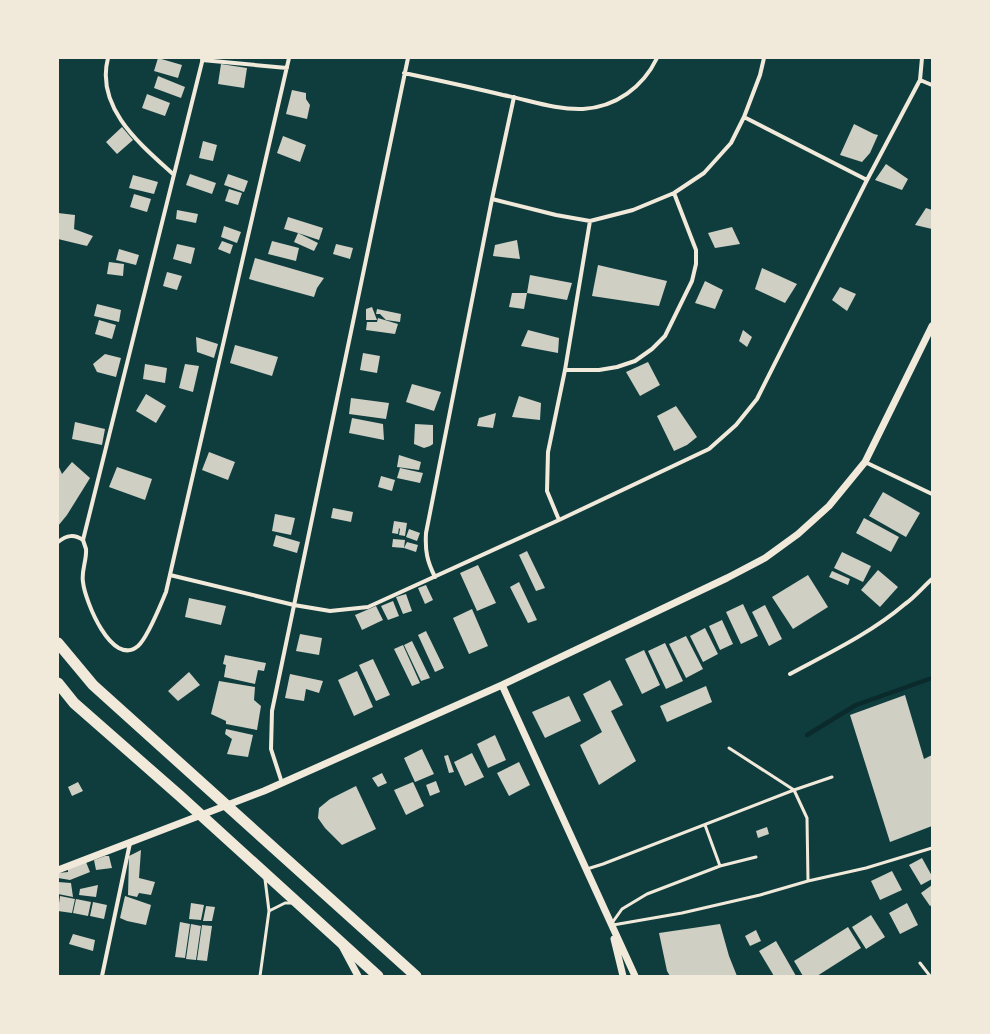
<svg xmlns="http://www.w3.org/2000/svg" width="990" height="1034" font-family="'DM Sans',sans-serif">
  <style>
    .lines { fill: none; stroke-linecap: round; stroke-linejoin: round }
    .stream { stroke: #0a2a2b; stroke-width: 4.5 }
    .building { fill: #cfcfc3 }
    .service { stroke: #f1e9da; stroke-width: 3 }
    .minor { stroke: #f1e9da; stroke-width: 4 }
    .tertiary { stroke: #f1e9da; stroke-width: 7 }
    .trunk { stroke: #f1e9da; stroke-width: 11 }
  </style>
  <rect width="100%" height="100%" fill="#0f3d3e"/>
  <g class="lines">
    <path class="stream" d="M807,735L856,705L932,678"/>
  </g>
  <path class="building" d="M158,58L182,65L178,78L154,71Z
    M221,64L247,68L244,88L218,84Z
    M158,76L185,87L181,98L154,88Z
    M292,90L306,93V99L310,105L307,119L286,114Z
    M147,94L170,103L165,116L142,108Z
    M854,124L874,134L878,135L870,153L862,162L840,155Z
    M122,127L133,140L117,154L106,142Z
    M283,136L306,145L300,162L277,153Z
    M203,141L217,145L213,161L199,158Z
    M886,164L908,179L902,190L875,180Z
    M190,174L216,183L212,194L186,185Z
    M228,174L248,181L244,192L224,185Z
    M133,175L158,182L154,194L129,188Z
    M229,189L242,193L238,205L225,201Z
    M134,194L151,199L147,212L130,207Z
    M926,208L932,210V229L915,225Z
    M177,210L198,214L196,223L176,219Z
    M58,213L75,215L74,229L93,236L87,246L58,239Z
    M288,217L323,228L319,240L298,233L318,243L314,251L294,242L298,233L284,229Z
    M224,226L241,232L237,243L221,237Z
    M732,227L740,244L715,248L708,233Z
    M517,240L520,259L493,256L495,245Z
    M222,241L233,245L230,254L218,249Z
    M272,241L299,248L296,261L268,254Z
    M177,244L195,248L191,264L173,259Z
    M336,244L353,248L350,259L333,254Z
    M119,249L139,255L136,265L116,260Z
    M255,258L324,278L317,288L314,297L249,279Z
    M109,262L124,264L123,276L107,274Z
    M598,265L667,281L659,306L592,296Z
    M762,268L797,284L785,303L755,289Z
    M167,272L182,276L177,290L163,286Z
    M530,275L572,283L567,300L527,293Z
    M705,281L723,290L715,309L695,303Z
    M840,287L856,294L847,311L832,300Z
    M512,293H527L524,309L509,307Z
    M97,304L121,310L119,322L94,316Z
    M372,307L377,320H366V309Z
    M377,309L401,314L400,322L386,320L380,314H376Z
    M378,318L398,324L395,334L366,330L367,322H377Z
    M99,320L116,325L112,339L95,334Z
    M528,330L559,338L558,353L521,346Z
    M743,330L752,337L747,347L739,341Z
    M196,337L218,344L214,358L197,352Z
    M235,345L278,357L272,376L230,363Z
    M363,353L380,356L377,373L360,370Z
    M105,354L121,358L116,377L97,372L93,364Z
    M648,362L660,385L640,396L626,372Z
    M145,364L167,368L165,383L143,379Z
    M185,364L199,366L193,392L179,388Z
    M412,384L441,392L434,411L406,402Z
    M146,394L166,406L156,423L136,411Z
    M519,396L541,403L540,420L512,417Z
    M351,398L389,403L386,419L349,414Z
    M676,406L697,437L687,445L674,451L657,416Z
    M496,413L493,428L477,426L479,418Z
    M352,418L383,424L384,440L349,433Z
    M75,422L105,429L102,445L72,439Z
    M415,424L433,425V444L430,446L424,448L414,444Z
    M209,452L235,462L228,480L202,470Z
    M399,455L421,462L419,470L397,467Z
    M72,462L90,478L67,515L58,526V465L62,474Z
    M117,467L152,479L145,500L109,487Z
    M400,468L423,473L420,483L397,478Z
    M381,476L395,480L392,491L378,487Z
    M883,492L920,513L906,537L869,516Z
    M333,508L353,512L351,522L331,518Z
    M275,514L295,518L291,535L272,531Z
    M864,518L899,537L891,552L856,533Z
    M394,521L407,523L405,536L399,535L400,529L399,528L398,534L392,533Z
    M409,529L420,533L417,541L406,537Z
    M276,535L300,542L297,553L273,546Z
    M393,539L405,540L404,548L392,547Z
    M407,542L418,545L416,552L404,548Z
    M527,551L545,588L536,591L519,555Z
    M842,552L871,566L863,582L834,568Z
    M478,565L496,603L477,611L460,573Z
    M878,570L898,587L880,607L861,590Z
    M832,571L850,579L848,585L829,577Z
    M808,575L828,607L793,629L772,597Z
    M519,582L537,620L528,623L510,587Z
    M426,585L433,600L425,604L418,588Z
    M406,594L412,611L403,614L396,597Z
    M189,598L226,606L221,625L185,617Z
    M393,601L399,616L388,620L381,606Z
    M743,604L758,636L741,644L726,612Z
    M765,605L782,639L769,646L752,612Z
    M376,606L383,620L362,630L355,615Z
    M472,609L488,646L469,654L453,618Z
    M722,620L733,644L720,650L709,626Z
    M705,628L718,654L703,662L690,636Z
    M426,631L444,668L435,672L418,635Z
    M300,634L322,638L319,655L296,651Z
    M686,636L703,669L686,678L669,644Z
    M412,641L430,678L421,681L404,645Z
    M665,643L683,681L666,689L648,651Z
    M403,645L420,683L412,686L394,649Z
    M644,650L660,685L642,694L625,659Z
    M225,655L266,663L264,671L258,670L255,684L224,677L226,665L223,664Z
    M373,659L390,695L376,701L359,665Z
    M357,671L373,707L354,716L338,680Z
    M189,672L200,685L178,701L168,691Z
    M290,674L323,681L319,693L306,689L304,701L285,698Z
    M610,680L623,705L611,711L636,761L599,785L580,745L602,732L583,694Z
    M219,681L255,687L254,700L261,706L257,730L226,724V721L211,714Z
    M706,686L712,702L667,722L660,706Z
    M905,695L924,759L932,755V826L890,842L850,715Z
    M569,696L581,721L545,738L532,712Z
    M226,729L253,735L248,757L227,754L232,739L225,734Z
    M495,735L506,760L488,768L477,744Z
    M422,749L434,774L415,782L404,758Z
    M472,753L484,777L465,786L454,762Z
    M448,755L454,772L449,773L444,756Z
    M519,762L530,785L509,796L497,773Z
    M382,773L387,783L378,787L372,778Z
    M436,781L440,792L430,796L426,785Z
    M78,782L83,791L72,796L68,787Z
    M413,782L424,806L406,815L394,790Z
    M356,786L376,829L342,845L325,828L318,818L319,808L330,799Z
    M767,827L769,834L758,838L756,831Z
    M141,850L139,878L155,882L151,895L139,893L137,897L128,895L129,856Z
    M105,856H109L112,868L96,870L94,860Z
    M922,858L932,876V879L921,885L909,865Z
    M86,862L90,872L70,880L58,878V873L68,872V868Z
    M892,871L902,890L880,900L871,881Z
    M58,882L71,883L73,897L58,894Z
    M98,885L96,897L79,895L80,889Z
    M932,885V905L930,906L921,893Z
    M60,896L75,899L72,913L58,911Z
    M125,896L151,905L146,925L127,921L120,918Z
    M76,899L91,902L88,916L73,913Z
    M93,902L107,905L104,919L90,916Z
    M191,903L204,905L201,920L189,919Z
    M907,903L918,925L900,934L889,913Z
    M206,906L215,907L212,921H203Z
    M871,915L885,937L866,949L852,927Z
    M180,922L190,924L185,958L175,957Z
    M191,924L201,926L196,960L186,959Z
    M720,924L729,956L737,976H670L667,971L659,933Z
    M202,925L212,926L207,961L197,960Z
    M848,927L861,948L817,976H803L794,961Z
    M756,930L761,941L750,946L745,936Z
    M73,934L95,940L93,951L69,944Z
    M776,941L796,976H774L759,951Z"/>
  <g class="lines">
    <path class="service" d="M729,748L794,790L807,818L808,881
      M705,825L720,866
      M587,869L603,864L794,790L832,777
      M269,911L285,903H293
      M612,923L622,909L647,894L720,866L756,857
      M613,925L682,913L760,895L808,881L866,868L932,848
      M920,963L930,976
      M260,976L269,911L265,879"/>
    <path class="minor" d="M108,58C95,108 141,145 173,174
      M202,60L287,68
      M404,73C437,80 470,87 503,95C529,100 556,110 583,109C616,107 643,87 657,58
      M920,80L932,85
      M744,117L867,180
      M492,199L556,215L590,221L633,210L674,193L704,173L731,143L744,117L760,75L764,58
      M565,370H599L617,367L635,361L652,349L665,336L692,281L696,264V250L674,193
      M865,462L932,494
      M559,520L547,491L548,452L565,370L590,221
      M83,540L203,58
      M58,542C67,535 74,534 83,540C84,543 85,546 86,549C87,560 81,571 83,582C85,601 112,668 138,646C148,637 160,606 166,592L289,58
      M170,575L294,605L330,611L368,607L559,520L709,449L736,425L757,399L867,180L920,80L922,58
      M435,577C427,561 425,551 426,533L492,199L514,97
      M790,674C829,653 871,633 905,604C915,597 923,587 932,579
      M282,783L271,749L272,711L408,58
      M102,976L130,843"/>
    <path class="tertiary" d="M502,685L635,976
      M58,870L264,791L502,685L727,578L765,558L798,534L829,506L865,462L932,326
      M614,939L623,976
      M342,946L358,976"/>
    <path class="trunk" d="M58,643L93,685L416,976
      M58,683L74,703L180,796L378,976"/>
  </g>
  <rect width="990" height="1034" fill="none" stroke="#f1e9da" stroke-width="118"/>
</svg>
